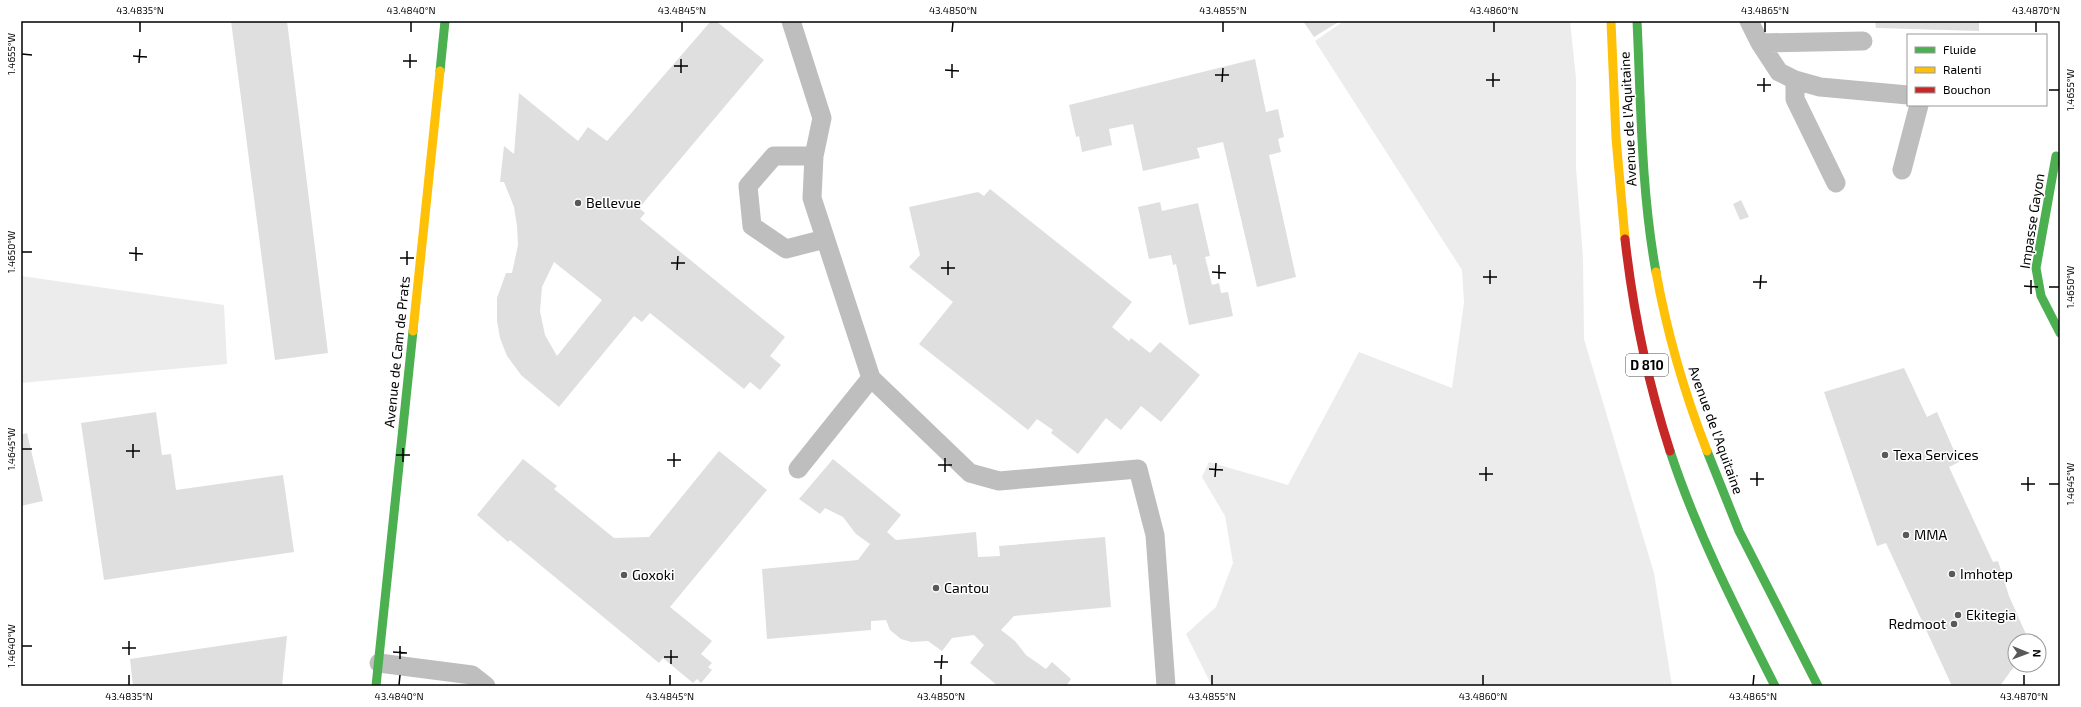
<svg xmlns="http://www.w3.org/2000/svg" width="2081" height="707" font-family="'Exo 2',sans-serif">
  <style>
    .green { fill: #ececec }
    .building { fill: #dfdfdf; fill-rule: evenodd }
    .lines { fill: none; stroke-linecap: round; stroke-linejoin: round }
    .lane { stroke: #bebebe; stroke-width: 19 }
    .fast { stroke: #4caf50; stroke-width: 9 }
    .slow { stroke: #ffc107; stroke-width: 9 }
    .jam { stroke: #c62828; stroke-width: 9 }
    .ticks { fill: none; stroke: #000; stroke-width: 1.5 }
    .poi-dot { fill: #595959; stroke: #fff; stroke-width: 1.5 }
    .labels { text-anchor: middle; stroke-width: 3; stroke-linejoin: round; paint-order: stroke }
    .shield { fill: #fff; stroke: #4c4c4c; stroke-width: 1 }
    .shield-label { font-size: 13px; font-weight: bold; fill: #000 }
    .street-label { font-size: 14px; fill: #000; stroke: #fff }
    .poi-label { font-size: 14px; fill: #000; stroke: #fff; text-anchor: start }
    .neatline { fill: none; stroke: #000; stroke-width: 1.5 }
    .ticks-label { font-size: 10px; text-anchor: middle; fill: #000 }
  </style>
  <rect width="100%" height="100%" fill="#fff"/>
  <path class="green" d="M1344,21H1570L1576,78V168L1583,258L1584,339L1654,573L1672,686H1212L1186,634L1216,607L1233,563L1225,516L1202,477L1209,462L1288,485L1359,352L1452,388L1464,303L1462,270L1315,41Z
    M21,276L224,305L227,364L21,383Z"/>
  <path class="building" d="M231,21H287L328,353L275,360Z
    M711,21H716L764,60L639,208L645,213L640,219L785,337L770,356L781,365L760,390L750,382L744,389L650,313L642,322L634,316L559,407L521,375L507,356L500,338L497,321V298L506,273H512L518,245L517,226L514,207L504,182H500L504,146L514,154L519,93L578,141L588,127L607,141ZM554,262L602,300L557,356L545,335L540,311L542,287Z
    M1303,21H1340L1314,37Z
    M1875,21H1979V31L1876,28Z
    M1255,59L1266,112L1278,109L1284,137L1278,139L1281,152L1269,155L1296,277L1257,287L1223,142L1197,148L1200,158L1143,171L1133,124L1109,129L1112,145L1082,152L1079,136L1076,137L1069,105Z
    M990,189L1132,302L1112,327L1129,341L1131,338L1150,353L1160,342L1200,375L1161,422L1141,406L1121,430L1106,418L1078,454L1051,433L1053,430L1037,419L1028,430L919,344L953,302L909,267L920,255L909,207L978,192L984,196Z
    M1741,200L1749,217L1740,220L1733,204Z
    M1160,202L1162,211L1198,203L1210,256L1205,257L1212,285L1219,283L1221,293L1228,292L1233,316L1189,325L1176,264L1173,265L1171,255L1149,259L1138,207Z
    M1904,368L1927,417L1937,412L1959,462L1949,467L1993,562L1998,561L2009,596L2029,641H2015V665L2000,686H1952L1886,543L1877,546L1824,392Z
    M156,412L162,455L171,454L176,490L283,475L294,552L104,580L81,423Z
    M27,433L43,501L21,506V435Z
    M719,451L767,490L670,607L712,641L701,654L712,663L708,667L712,670L701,683L697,679L693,683L663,658L659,663L510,540L508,542L477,515L523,459L557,486L554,489L614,538L649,537Z
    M833,459L901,515L887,532L896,540L976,532L978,557L1000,556L999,546L1105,537L1111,607L1014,616L1001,630L1015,641L1026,655L1046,669L1052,662L1071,679L1066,686H998L970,663L984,645L974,635L952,638L942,651L928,641L911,642L901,639L890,630L886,620L871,621V630L767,639L762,569L858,560L870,544L856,534L843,517L825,508L820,514L799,499Z
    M287,636L282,686H133L130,659Z"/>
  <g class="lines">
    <path class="lane" d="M791,21L822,118L814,156L812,198L871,378L970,473L999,481L1138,469L1155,535L1166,686
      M1749,21L1760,43L1863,41
      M1760,43L1779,72L1795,80V99L1836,183
      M1795,80L1820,87L1908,95
      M814,156H774L748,186L752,226L786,249L825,239
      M1902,170L1919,105
      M798,469L871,378
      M379,663L472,675L486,686"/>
    <path class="fast" d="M1637,21C1641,104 1641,190 1656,272
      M440,71L445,21
      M2056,156L2036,268L2041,296L2060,333
      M1670,451C1697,533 1736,609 1775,686
      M1707,451L1739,531L1818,686
      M376,686L413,331"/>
    <path class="slow" d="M1611,21L1616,138L1625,239
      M1656,272C1667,333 1684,392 1707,451
      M413,331L440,71"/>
    <path class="jam" d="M1625,239C1633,311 1648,383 1670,451"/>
  </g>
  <path class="ticks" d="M140,32V22M411,32V22M682,32V22M952,32L953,22M1223,32V22M1494,32V22M1765,32V22M2036,32V22M22,54L32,55M133,56L147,57M403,61H417M139,63L140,49M674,66H688M410,68V54M945,70L959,71M681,73V59M1215,75H1229M952,78V64M1486,80H1500M1222,82L1223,68M1757,85H1771M1493,87V73M2049,90H2059M1764,92V78M22,252H32M129,253L143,254M400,258H414M136,261V247M671,263H685M407,265V251M941,268H955M677,270L678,256M1212,272L1226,273M948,275V261M1483,277H1497M1219,279V265M1753,282H1767M1490,284V270M2024,286L2038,287M2049,287H2059M1760,289L1761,275M2031,294V280M22,449H32M126,451H140M396,455H410M133,458V444M667,460H681M403,462V448M938,465H952M674,467V453M1209,469L1223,470M945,472V458M1479,474H1493M1215,477L1216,463M1750,479H1764M1486,481V467M2021,484H2035M2049,484H2059M1757,486V472M2028,491V477M22,646H32M122,648H136M393,652L407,653M129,655V641M664,657H678M400,659V646M934,662H948M671,664V650M941,669L942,655M129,685V675M399,685L400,675M670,685V675M941,685V675M1212,685V675M1483,685V675M1753,685L1754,675M2024,685V675"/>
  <g class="poi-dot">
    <circle cx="578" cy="203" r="4"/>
    <circle cx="1885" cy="455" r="4"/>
    <circle cx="1906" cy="535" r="4"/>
    <circle cx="1952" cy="574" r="4"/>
    <circle cx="624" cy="575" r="4"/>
    <circle cx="936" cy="588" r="4"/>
    <circle cx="1958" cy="615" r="4"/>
    <circle cx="1954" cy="624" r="4"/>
  </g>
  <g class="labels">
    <rect class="shield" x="1626" y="354" width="42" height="22" rx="3"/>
    <g class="shield-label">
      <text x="1647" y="370">D 810</text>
    </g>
    <g class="street-label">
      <text transform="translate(1628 119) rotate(-93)" y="5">Avenue de l'Aquitaine</text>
      <text transform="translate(2032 221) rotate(-81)" y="5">Impasse Gayon</text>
      <text transform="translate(397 352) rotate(-84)" y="5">Avenue de Cam de Prats</text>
      <text transform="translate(1716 430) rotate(70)" y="5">Avenue de l'Aquitaine</text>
    </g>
    <g class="poi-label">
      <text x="586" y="208">Bellevue</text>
      <text x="1893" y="460">Texa Services</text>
      <text x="1914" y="540">MMA</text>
      <text x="1960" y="579">Imhotep</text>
      <text x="632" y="580">Goxoki</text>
      <text x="944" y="593">Cantou</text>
      <text x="1966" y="620">Ekitegia</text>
      <text x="1946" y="629" text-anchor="end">Redmoot</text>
    </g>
  </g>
  <rect width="2081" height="707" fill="none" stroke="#ffffff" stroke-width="44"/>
  <rect x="1907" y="34" width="140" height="72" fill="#ffffff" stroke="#999999"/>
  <rect x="1915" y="47" width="20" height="6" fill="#4caf50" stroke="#999999"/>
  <text x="1943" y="54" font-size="12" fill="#000000">Fluide</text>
  <rect x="1915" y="67" width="20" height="6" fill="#ffc107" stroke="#999999"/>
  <text x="1943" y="74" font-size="12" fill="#000000">Ralenti</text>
  <rect x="1915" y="87" width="20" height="6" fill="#c62828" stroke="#999999"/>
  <text x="1943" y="94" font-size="12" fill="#000000">Bouchon</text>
  <g transform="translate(2027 653) rotate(91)"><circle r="19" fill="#ffffff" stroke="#999999"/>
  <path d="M0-3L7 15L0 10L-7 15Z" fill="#595959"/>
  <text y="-6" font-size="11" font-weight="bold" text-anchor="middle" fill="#000000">N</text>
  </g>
  <rect x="22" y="22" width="2037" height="663" class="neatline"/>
  <g class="ticks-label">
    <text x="140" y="14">43.4835°N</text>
    <text x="411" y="14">43.4840°N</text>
    <text x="682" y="14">43.4845°N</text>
    <text x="953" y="14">43.4850°N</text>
    <text x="1223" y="14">43.4855°N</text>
    <text x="1494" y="14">43.4860°N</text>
    <text x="1765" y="14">43.4865°N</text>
    <text x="2036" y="14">43.4870°N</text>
    <text transform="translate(11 54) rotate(-90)" y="4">1.4655°W</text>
    <text transform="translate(2070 90) rotate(-90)" y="4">1.4655°W</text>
    <text transform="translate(11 252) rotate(-90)" y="4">1.4650°W</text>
    <text transform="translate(2070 287) rotate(-90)" y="4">1.4650°W</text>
    <text transform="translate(11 449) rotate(-90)" y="4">1.4645°W</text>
    <text transform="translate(2070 484) rotate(-90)" y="4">1.4645°W</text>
    <text transform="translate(11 646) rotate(-90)" y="4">1.4640°W</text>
    <text x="129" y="700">43.4835°N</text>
    <text x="399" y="700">43.4840°N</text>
    <text x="670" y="700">43.4845°N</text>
    <text x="941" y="700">43.4850°N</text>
    <text x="1212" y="700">43.4855°N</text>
    <text x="1483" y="700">43.4860°N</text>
    <text x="1753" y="700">43.4865°N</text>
    <text x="2024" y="700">43.4870°N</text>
  </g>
</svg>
